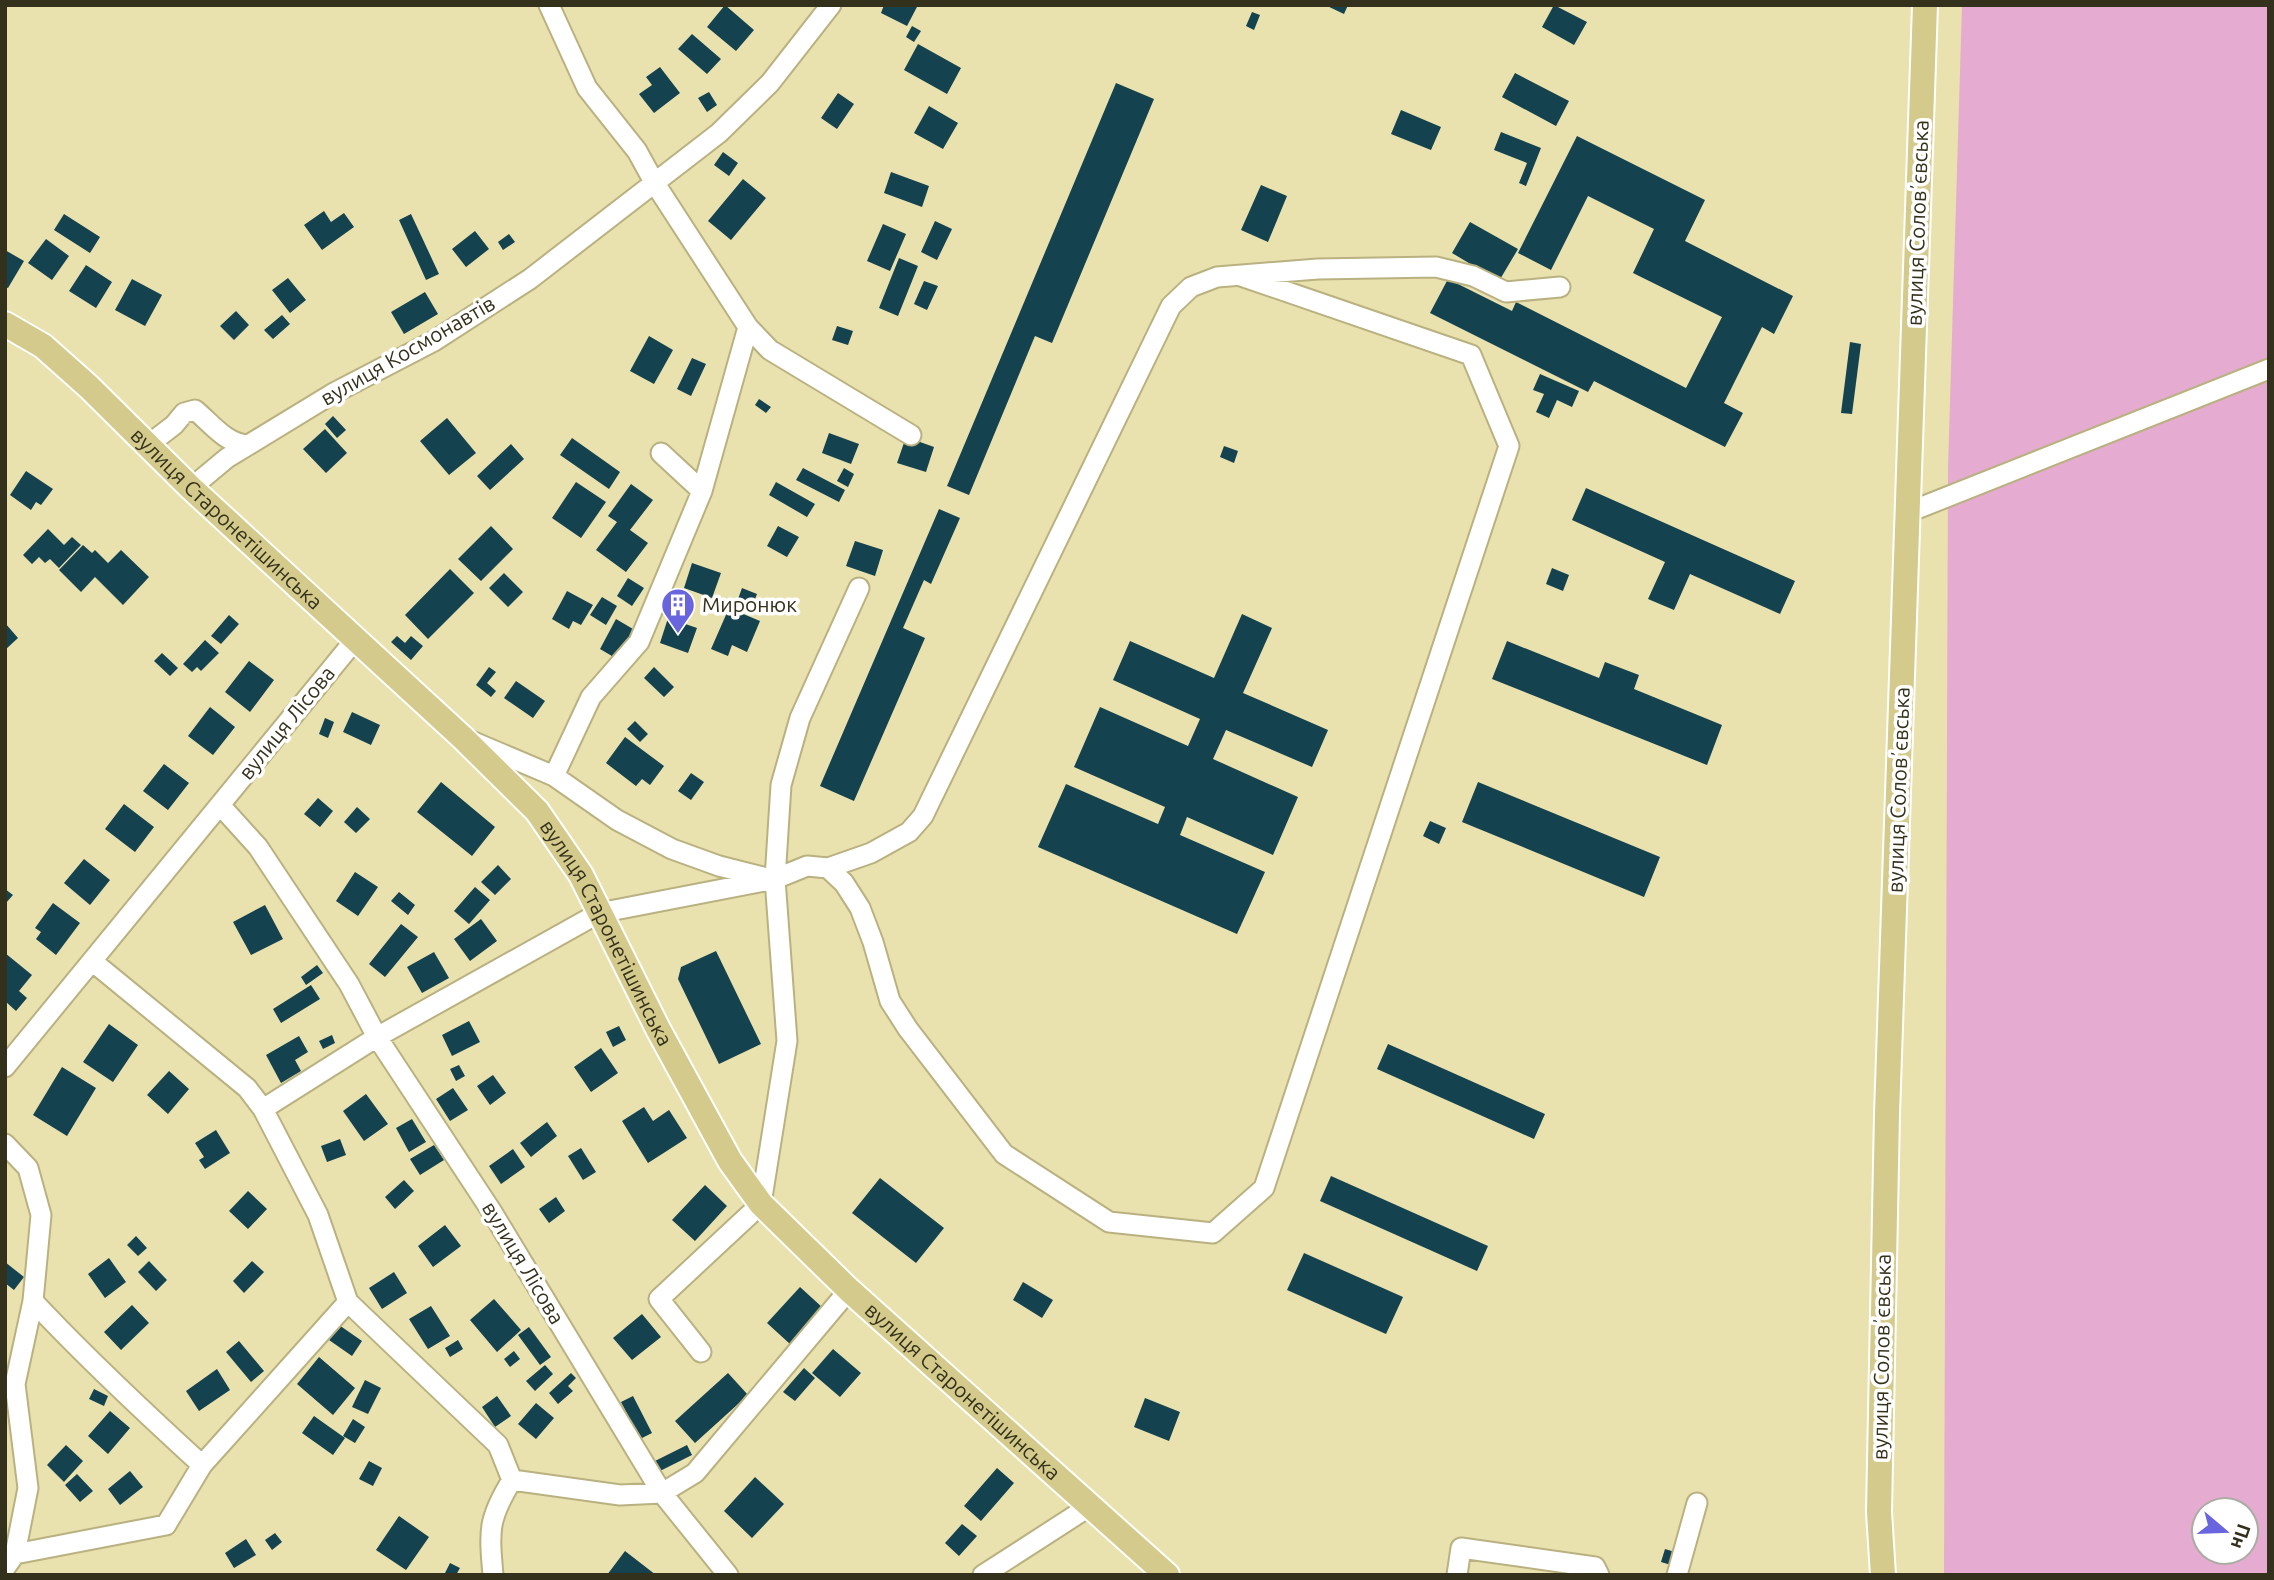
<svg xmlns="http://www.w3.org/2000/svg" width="2274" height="1580" font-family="Ubuntu,sans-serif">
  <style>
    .green { fill: #e5abd0; fill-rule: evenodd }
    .building { fill: #14424f }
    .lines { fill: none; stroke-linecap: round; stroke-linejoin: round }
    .minor-casing { stroke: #b9b180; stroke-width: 23 }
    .major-casing { stroke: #fff; stroke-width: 28 }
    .minor { stroke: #fff; stroke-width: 19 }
    .major { stroke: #d4ca8c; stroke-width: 24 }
    .labels { text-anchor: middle; stroke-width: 7; stroke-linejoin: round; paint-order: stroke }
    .street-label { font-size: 21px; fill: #33301b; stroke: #fff }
    .poi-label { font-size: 21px; fill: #33301b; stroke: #fff; text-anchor: start }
  </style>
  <rect width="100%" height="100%" fill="#e9e1ae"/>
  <path class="green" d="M1962,5H2269V1575H1944L1948,468ZM2204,1510H2246V1552H2204Z"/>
  <path class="building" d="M725,5L754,30L736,51L707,27Z
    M884,5H918L907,26L881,13Z
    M1325,5H1348L1344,14Z
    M1554,5L1587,22L1574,45L1542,27Z
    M1252,12L1260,15L1254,30L1246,26Z
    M912,26L921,31L914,42L906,37Z
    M692,34L721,59L707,74L678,49Z
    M918,44L961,68L947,94L904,70Z
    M660,67L680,93L654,113L639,94L652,85L646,77Z
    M1515,73L1569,101L1556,126L1502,97Z
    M1116,83L1154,99L1052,343L1035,336L969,495L947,486Z
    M709,92L717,105L707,112L698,98Z
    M838,93L854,104L837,129L821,118Z
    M929,106L958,123L943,149L914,133Z
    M1401,110L1441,127L1431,150L1391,134Z
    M1501,132L1541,148L1526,186L1519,183L1527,163L1494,150Z
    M1577,136L1705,200L1685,241L1793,296L1774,334L1762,327L1724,403L1743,413L1725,447L1594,381L1588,392L1430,313L1448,279L1512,311L1516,302L1686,388L1722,317L1633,273L1654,229L1588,196L1551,270L1518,253Z
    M723,152L738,163L729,176L714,165Z
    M891,172L929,186L922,207L884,193Z
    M743,179L766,198L731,240L708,221Z
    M1261,185L1287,196L1268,242L1241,230Z
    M324,211L331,222L344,213L354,227L322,250L304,225Z
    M64,214L100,237L90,253L54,230Z
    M411,214L439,274L426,280L399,220Z
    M935,221L952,229L937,260L921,252Z
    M1470,222L1518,249L1499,281L1452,253Z
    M883,224L906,234L890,271L867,261Z
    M475,231L489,249L466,267L452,249Z
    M509,234L515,242L503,250L498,242Z
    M46,239L69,256L52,280L28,263Z
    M5,250L24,261L8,288L5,287Z
    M899,258L918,266L898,316L879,308Z
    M86,265L112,282L96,308L69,291Z
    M288,278L306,300L290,313L272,290Z
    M132,279L162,295L145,326L115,310Z
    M924,281L938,286L927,310L914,304Z
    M425,292L438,314L404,334L391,312Z
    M236,311L249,325L234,340L220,326Z
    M282,315L290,324L273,339L264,330Z
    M837,326L853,331L848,345L832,340Z
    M649,336L673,350L654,384L630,371Z
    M1850,342L1861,344L1852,414L1841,413Z
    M692,358L706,364L691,396L677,389Z
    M1540,374L1579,391L1572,407L1557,400L1549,418L1536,412L1544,394L1533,390Z
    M759,399L771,407L766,413L755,405Z
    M333,416L346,430L337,438L325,424Z
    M447,418L476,453L449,475L420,441Z
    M325,429L347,453L326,473L303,449Z
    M829,433L859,444L851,464L822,453Z
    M906,437L934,447L926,472L897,463Z
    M572,438L620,472L609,489L560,455Z
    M511,444L524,459L490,490L477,476Z
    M1224,446L1238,451L1234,463L1220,457Z
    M803,468L845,490L839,502L796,480Z
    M844,468L854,474L848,487L837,481Z
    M26,471L53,489L41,505L36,502L31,510L10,495Z
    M576,482L606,502L581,538L552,518Z
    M776,482L815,504L807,517L769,495Z
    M631,484L653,500L630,530L648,543L626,572L596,550L617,522L608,516Z
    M1586,488L1795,581L1780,614L1690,574L1674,610L1648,599L1665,562L1572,520Z
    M939,509L960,518L931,584L924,580L903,628L925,638L854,801L820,786Z
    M491,526L513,549L481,581L458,559Z
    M778,526L799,537L787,557L767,546Z
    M48,529L64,545L72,537L81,545L59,568L50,559L45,563L39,557L32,564L23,555Z
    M855,541L883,550L875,576L846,566Z
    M83,545L92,553L95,550L108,563L121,550L149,577L123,605L95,577L81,592L59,570Z
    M692,563L721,573L712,598L684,588Z
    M1552,568L1569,575L1563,591L1546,584Z
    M450,569L474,593L428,639L405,615Z
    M504,573L523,592L508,607L489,588Z
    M628,578L644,588L632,606L617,596Z
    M742,588L757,594L753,604L738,599Z
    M567,591L593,605L581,625L573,621L569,629L552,619Z
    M602,597L617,606L606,625L590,615Z
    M729,608L760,621L747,652L732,645L728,656L711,649Z
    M1242,614L1272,628L1243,693L1328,730L1312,767L1226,730L1213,759L1298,797L1273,855L1187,817L1180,835L1265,872L1237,934L1038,847L1066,784L1158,824L1165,807L1074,767L1100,707L1188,746L1200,719L1113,680L1130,641L1214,678Z
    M229,615L239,624L221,644L211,636Z
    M668,618L697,628L688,653L660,643Z
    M616,619L633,629L617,659L600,649Z
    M5,623L18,638L5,650Z
    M397,636L405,643L411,636L423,646L411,660L391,642Z
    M205,640L219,653L201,671L197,667L192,672L183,664Z
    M1507,641L1599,678L1605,662L1639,675L1634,689L1722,725L1707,765L1492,679Z
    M162,653L178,668L170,676L154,661Z
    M249,661L274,680L250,712L225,692Z
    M489,667L496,672L487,683L496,691L491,697L476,685Z
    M654,667L674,687L664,697L644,678Z
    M516,681L545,701L533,718L504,698Z
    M210,707L235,727L213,755L188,736Z
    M352,712L380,725L371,745L343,732Z
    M325,718L334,722L328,738L319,734Z
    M635,721L648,734L640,742L627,729Z
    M625,737L664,766L650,785L642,779L636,786L606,763Z
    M164,764L189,783L168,810L143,791Z
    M691,773L704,782L691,800L678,791Z
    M441,782L495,827L472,856L417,812Z
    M1478,782L1660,857L1644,897L1462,822Z
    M318,798L333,811L320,827L304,814Z
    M124,804L154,827L135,852L105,829Z
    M357,807L370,819L356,833L344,822Z
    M1430,821L1446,828L1439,844L1423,836Z
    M84,859L110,880L90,905L64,883Z
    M498,865L511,879L495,895L481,882Z
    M355,872L378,887L358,916L336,901Z
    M475,887L490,900L469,924L454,911Z
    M5,889L13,895L5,904Z
    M399,892L415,905L408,915L391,901Z
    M53,903L80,923L56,955L36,939L41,932L35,928Z
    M265,905L283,939L251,955L233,922Z
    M481,919L497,941L470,961L454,939Z
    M401,924L418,937L385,977L369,964Z
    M716,951L761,1044L719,1064L678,979L681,967Z
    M434,952L449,978L422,993L407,967Z
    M5,953L32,975L19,991L27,998L16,1011L5,1001Z
    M317,965L323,973L306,985L301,977Z
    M311,985L320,999L281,1023L273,1009Z
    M469,1021L480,1042L452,1056L442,1035Z
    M109,1024L138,1045L113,1082L83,1062Z
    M619,1026L626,1040L613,1047L606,1032Z
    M332,1035L335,1043L323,1049L319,1041Z
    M299,1036L308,1052L295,1060L301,1071L281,1083L266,1055Z
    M1388,1044L1545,1114L1534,1139L1377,1069Z
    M601,1048L618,1073L591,1092L574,1067Z
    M459,1065L465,1076L456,1081L450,1069Z
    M62,1067L96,1088L67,1136L33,1115Z
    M169,1071L189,1089L168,1114L147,1095Z
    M493,1075L506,1093L490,1105L477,1086Z
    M453,1088L468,1110L450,1121L436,1099Z
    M366,1094L388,1124L364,1141L343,1111Z
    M644,1107L653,1121L669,1110L687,1138L648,1163L622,1121Z
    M412,1119L426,1142L409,1152L396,1128Z
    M547,1122L557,1136L531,1157L520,1143Z
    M216,1130L230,1153L205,1169L199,1160L204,1157L195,1143Z
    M340,1139L346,1155L327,1162L321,1146Z
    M434,1145L444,1160L420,1175L410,1159Z
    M581,1148L596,1172L583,1180L568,1156Z
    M513,1149L525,1167L501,1184L489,1166Z
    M1331,1176L1488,1246L1477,1271L1320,1201Z
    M880,1178L944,1228L916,1263L852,1213Z
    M404,1180L414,1191L395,1209L385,1197Z
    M705,1185L727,1206L695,1241L672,1220Z
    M248,1191L267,1209L248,1229L229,1211Z
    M556,1197L565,1211L549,1223L539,1209Z
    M445,1225L461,1246L433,1267L418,1246Z
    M136,1236L147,1248L138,1256L127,1245Z
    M1304,1253L1403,1297L1386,1334L1287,1290Z
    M109,1258L126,1282L105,1298L88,1274Z
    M149,1261L167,1280L156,1291L138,1272Z
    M252,1261L264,1272L244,1293L233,1281Z
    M5,1262L24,1277L14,1290L5,1283Z
    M394,1272L407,1293L382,1309L369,1288Z
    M1023,1282L1053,1300L1042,1318L1013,1300Z
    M800,1287L823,1308L790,1344L767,1323Z
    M494,1299L521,1330L497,1352L470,1320Z
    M132,1305L149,1323L121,1350L104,1332Z
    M431,1306L450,1336L428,1349L409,1319Z
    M642,1314L661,1337L632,1360L613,1338Z
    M339,1325L362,1341L352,1356L329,1340Z
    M529,1327L551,1357L540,1365L518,1335Z
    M458,1340L463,1349L450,1357L445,1348Z
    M239,1341L264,1371L251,1382L226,1352Z
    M833,1349L861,1373L840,1397L812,1373Z
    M514,1351L520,1359L510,1367L504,1359Z
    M319,1357L355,1388L333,1415L297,1384Z
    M545,1365L553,1374L535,1391L526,1381Z
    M804,1368L815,1378L795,1401L783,1392Z
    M217,1369L230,1390L199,1411L186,1391Z
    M571,1373L576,1378L568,1386L573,1391L558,1404L549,1393Z
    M728,1373L748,1395L695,1443L675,1421Z
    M365,1380L381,1388L368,1414L352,1407Z
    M94,1389L108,1396L104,1406L89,1399Z
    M497,1396L511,1416L495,1427L482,1407Z
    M633,1396L652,1433L640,1439L621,1402Z
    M1145,1398L1180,1412L1169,1441L1134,1427Z
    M536,1403L554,1418L536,1439L518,1424Z
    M110,1411L130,1428L108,1454L88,1436Z
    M314,1416L345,1438L333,1455L302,1433Z
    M353,1419L365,1427L355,1443L343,1436Z
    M66,1445L83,1461L64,1482L47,1465Z
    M687,1445L692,1455L660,1471L655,1461Z
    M369,1461L382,1468L373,1486L359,1479Z
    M997,1468L1014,1483L981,1521L964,1506Z
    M130,1471L143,1487L120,1505L108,1489Z
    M77,1474L93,1491L80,1502L65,1485Z
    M755,1477L784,1504L752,1538L724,1511Z
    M399,1516L429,1537L406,1570L376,1550Z
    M962,1524L977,1536L959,1556L945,1543Z
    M275,1533L282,1542L272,1550L265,1540Z
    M246,1539L256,1555L234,1568L225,1553Z
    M1665,1549L1675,1552L1671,1565L1661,1562Z
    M625,1551L656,1575H607Z
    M450,1563L460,1568L456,1575H444Z"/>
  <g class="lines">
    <g class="minor-casing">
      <path id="minor" d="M549,5L587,88L637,151L654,182L748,327L770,350L911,435
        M148,445L174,425L184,413L195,410C212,424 226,444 248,445
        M191,488L227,458L332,394L434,341L530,279L719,133L770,83L831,5
        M702,491L748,327
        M1909,512L2269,369
        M469,740L554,776L617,820L672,849L719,866L763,877
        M554,776L591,697L639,642L702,491L661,453
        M220,805L258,847L349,984L377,1037L492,1212L662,1493L728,1575
        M828,868L844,883L860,908L873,942L890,1001L908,1029L1004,1154L1109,1222L1213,1233L1264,1188L1509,446L1471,355L1241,276
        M775,879L781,785L800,718L859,588
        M92,961L247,1088L263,1109L318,1215L348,1302L498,1445L512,1480L620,1495L662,1493L695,1473L849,1290
        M5,1067L355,640
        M263,1109L377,1037L599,913L775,879
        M5,1144L28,1168L41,1215L33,1301L15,1384L28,1488L15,1554
        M33,1301C87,1359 144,1412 202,1465
        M701,1352L659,1299L761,1204L787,1041L775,879L807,866L828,868L871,853L909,832L923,816L1171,306L1191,287L1217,277L1318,269L1436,267L1473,276L1506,292L1560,287
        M5,1568L15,1554L166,1525L202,1465L348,1302
        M493,1575C489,1530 488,1519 512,1480
        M983,1575L1090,1506
        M1457,1575L1461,1548L1595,1567L1599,1575
        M1677,1575L1697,1503"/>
    </g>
    <g class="major-casing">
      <g id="major">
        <path id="s1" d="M5,324L43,346L89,387L191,488L463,738L537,811L581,875L658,1029L730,1161L761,1204L849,1290L1167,1575"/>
        <path d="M1883,1575L1879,1512L1887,1114L1925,5"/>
      </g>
    </g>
    <use href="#minor" class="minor"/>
    <use href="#major" class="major"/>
  </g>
  <defs>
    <g id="building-pin" transform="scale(1.75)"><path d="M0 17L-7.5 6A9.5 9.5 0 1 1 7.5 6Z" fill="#6865de" stroke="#fff"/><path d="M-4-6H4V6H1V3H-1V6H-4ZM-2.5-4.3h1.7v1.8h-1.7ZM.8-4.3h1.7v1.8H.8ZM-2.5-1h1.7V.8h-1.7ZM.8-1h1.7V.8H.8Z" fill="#fff"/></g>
  </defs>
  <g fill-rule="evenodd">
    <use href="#building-pin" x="678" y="605"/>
  </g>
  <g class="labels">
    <g class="street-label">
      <text transform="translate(1918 223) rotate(-88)" y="7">вулиця Соловʼєвська</text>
      <text transform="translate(408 351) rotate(-30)" y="7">вулиця Космонавтів</text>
      <text dy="7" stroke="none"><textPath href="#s1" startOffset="296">вулиця Старонетішинська</textPath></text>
      <text transform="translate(287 723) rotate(-51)" y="7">вулиця Лісова</text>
      <text transform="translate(1899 790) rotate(-88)" y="7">вулиця Соловʼєвська</text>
      <text dy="7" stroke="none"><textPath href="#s1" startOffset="863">вулиця Старонетішинська</textPath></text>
      <text transform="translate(523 1263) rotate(59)" y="7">вулиця Лісова</text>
      <text transform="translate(1882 1357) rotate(-89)" y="7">вулиця Соловʼєвська</text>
      <text dy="7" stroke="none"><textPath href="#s1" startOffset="1451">вулиця Старонетішинська</textPath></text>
    </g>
    <g class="poi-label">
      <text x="702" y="612">Миронюк</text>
    </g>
  </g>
  <rect width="2274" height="1580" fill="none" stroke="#33301b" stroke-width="14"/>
  <g transform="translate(2225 1531) rotate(109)"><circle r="33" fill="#ffffff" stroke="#adaca4" stroke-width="2"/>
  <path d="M0-5L12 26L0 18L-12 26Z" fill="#6865de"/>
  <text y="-10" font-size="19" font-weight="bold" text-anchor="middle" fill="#33301b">Пн</text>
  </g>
</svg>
